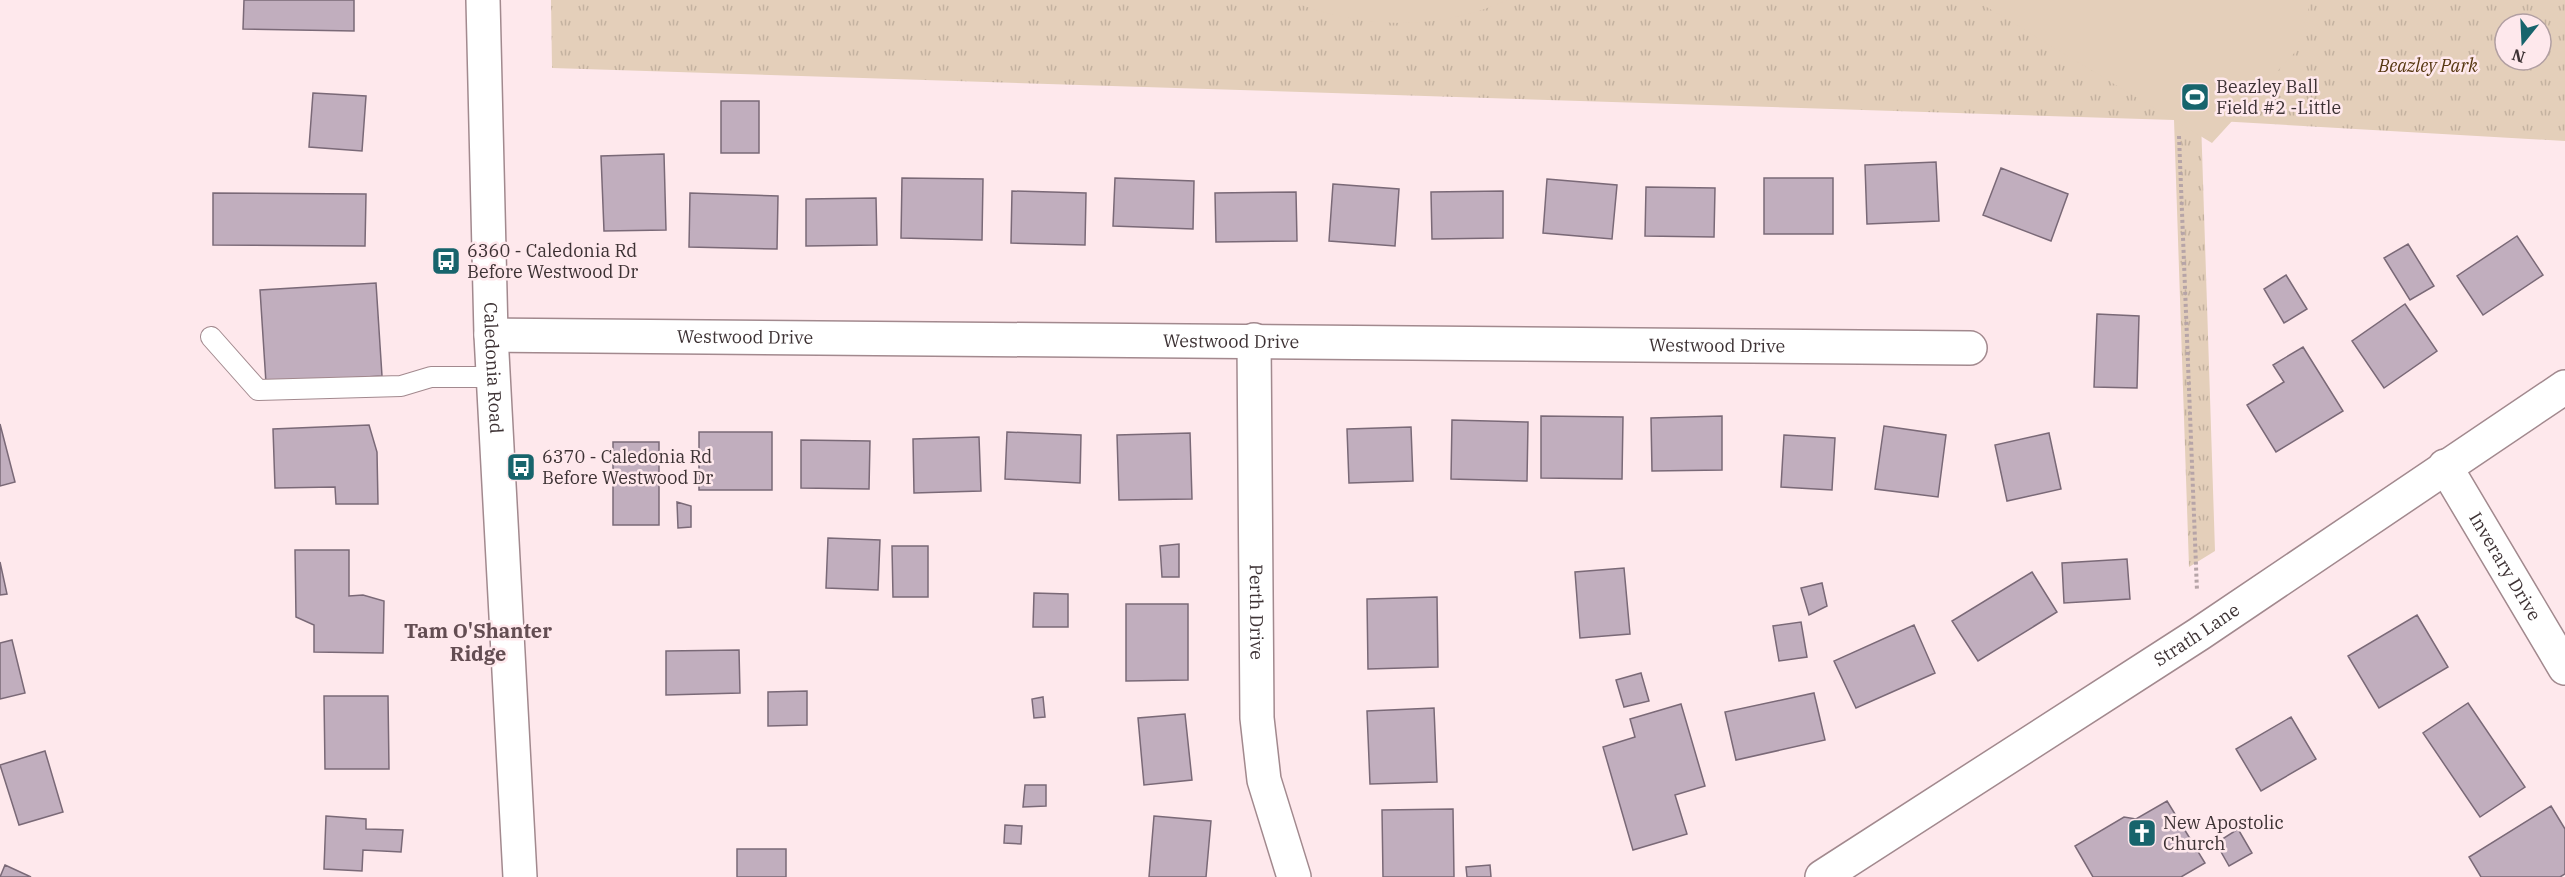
<svg xmlns="http://www.w3.org/2000/svg" width="2565" height="877" font-family="'IBM Plex Serif',serif">
  <style>
    .grass { fill: url(#grass-tufts); fill-rule: evenodd }
    .pitch { fill: #e4cfba }
    .building { fill: #c1aebe; stroke: #7a6977; stroke-width: 1.5 }
    .lines { fill: none; stroke-linecap: round; stroke-linejoin: round }
    .lane-casing { stroke: #a2898e; stroke-width: 22 }
    .street-casing { stroke: #a2898e; stroke-width: 36 }
    .secondary-casing { stroke: #a2898e; stroke-width: 36 }
    .path { stroke: #b6a4a7; stroke-width: 4; stroke-dasharray: 3 3; stroke-linecap: butt }
    .lane { stroke: #fff; stroke-width: 20 }
    .street { stroke: #fff; stroke-width: 33 }
    .secondary { stroke: #fff; stroke-width: 33 }
    .labels { text-anchor: middle; stroke-width: 5; stroke-linejoin: round; paint-order: stroke }
    .park-label { font-size: 18px; font-style: italic; fill: #563710; stroke: #fee8ec }
    .poi-label { font-size: 18px; fill: #3d3234; stroke: #fee8ec; text-anchor: start }
    .street-label { font-size: 18px; fill: #3d3234; stroke: #fee8ec }
    .neighbourhood-label { font-size: 20px; font-weight: bold; fill: #634d52; stroke: #fee8ec }
  </style>
  <defs>
    <pattern id="grass-tufts" width="24" height="20" patternUnits="userSpaceOnUse" patternTransform="scale(1.5)"><rect width="24" height="20" fill="#e4cfba"/><path d="M3 7l-1-3M5 7V3M7 7l1-3M15 17l-1-3M17 17v-4M19 17l1-3" fill="none" stroke="#c4b2a0"/></pattern>
  </defs>
  <rect width="100%" height="100%" fill="#fee8ec"/>
  <path class="grass" d="M551,0H2565V141L2201,120L2215,551L2189,567L2174,120L552,68ZM2505,24H2541V60H2505Z"/>
  <path class="pitch" d="M1288,0H1507C1437,32 1359,29 1288,0Z
    M1975,0H2311L2297,50L2212,143Z"/>
  <path class="building" d="M244,0H354V31L243,29Z
    M313,93L366,96L362,151L309,147Z
    M721,101H759V153H721Z
    M664,154L666,230L604,231L601,156Z
    M1936,162L1939,221L1867,224L1865,165Z
    M2001,168L2068,194L2051,241L1983,215Z
    M902,178L983,179L982,240L901,238Z
    M1115,178L1194,181L1193,229L1113,226Z
    M1764,178H1833V234H1764Z
    M1547,179L1617,185L1612,239L1543,233Z
    M1333,184L1399,189L1395,246L1329,241Z
    M1646,187L1715,188L1714,237L1645,236Z
    M1012,191L1086,193L1085,245L1011,243Z
    M1503,191V238L1432,239L1431,192Z
    M1296,192L1297,241L1216,242L1215,193Z
    M213,193L366,194L365,246L213,245Z
    M690,193L778,196L777,249L689,247Z
    M876,198L877,245L806,246V199Z
    M2517,236L2543,275L2483,315L2457,276Z
    M2408,244L2434,286L2410,300L2384,258Z
    M2286,275L2307,309L2284,323L2264,289Z
    M376,283L382,376L266,383L260,290Z
    M2405,304L2437,351L2384,388L2352,341Z
    M2097,314L2139,316L2137,388L2094,387Z
    M2303,347L2343,411L2276,452L2247,405L2284,382L2273,365Z
    M1541,416L1623,417L1622,479L1541,478Z
    M1722,416V470L1652,471L1651,418Z
    M1452,420L1528,422L1527,481L1451,479Z
    M0,424L15,482L0,486Z
    M369,425L377,452L378,504H336L335,487L275,488L273,429Z
    M1884,426L1946,435L1938,497L1875,489Z
    M1411,427L1413,481L1349,483L1347,429Z
    M699,432H772V490H699Z
    M1007,432L1081,435L1080,483L1005,479Z
    M1190,433L1192,499L1119,500L1117,435Z
    M2049,433L2061,489L2007,501L1995,445Z
    M1784,435L1835,438L1832,490L1781,487Z
    M979,437L981,491L914,493L913,439Z
    M801,440L870,441L869,489L801,488Z
    M613,442H659V525H613Z
    M677,502L691,506V527L678,528Z
    M828,538L880,540L878,590L826,588Z
    M1179,544V577H1162L1160,546Z
    M892,546H928V597H893Z
    M295,550H349V596L363,595L384,601L383,653L314,652V625L296,617Z
    M2127,559L2130,599L2064,603L2062,563Z
    M0,562L7,594L0,595Z
    M1624,568L1630,634L1580,638L1575,572Z
    M2032,572L2057,612L1978,661L1952,621Z
    M1822,583L1827,606L1809,615L1801,588Z
    M1034,593L1068,594V627H1033Z
    M1437,597L1438,667L1368,669L1367,599Z
    M1126,604H1188V680L1126,681Z
    M2417,615L2448,667L2379,708L2348,656Z
    M1801,622L1807,657L1779,661L1773,626Z
    M1914,625L1935,673L1856,708L1834,661Z
    M12,640L25,693L0,699V643Z
    M739,650L740,693L666,695V651Z
    M1641,673L1649,701L1624,707L1616,680Z
    M807,691V725L768,726V692Z
    M1814,693L1825,740L1736,760L1725,712Z
    M324,696H388L389,769H325Z
    M1043,697L1045,717L1034,718L1032,699Z
    M2468,703L2525,787L2480,817L2423,733Z
    M1681,704L1705,786L1675,795L1687,834L1633,850L1603,747L1635,737L1630,719Z
    M1434,708L1437,782L1370,784L1367,711Z
    M1185,714L1192,780L1144,785L1138,718Z
    M2291,717L2316,759L2261,791L2236,749Z
    M45,751L63,812L19,825L0,765Z
    M1025,785H1046V806L1023,807Z
    M2167,801L2205,863L2181,877H2093L2075,846L2124,817L2136,819Z
    M2551,806L2565,829V874L2560,877H2481L2469,857Z
    M1453,809L1454,877H1383L1382,810Z
    M326,816L366,819V829L403,830L401,852L363,850L362,871L324,869Z
    M1154,816L1211,821L1206,877H1149Z
    M1005,825L1022,826L1021,844L1004,843Z
    M2238,829L2252,853L2229,866L2216,843Z
    M737,849H786V877H737Z
    M5,865L31,877H0Z
    M1490,865L1491,877H1467L1466,867Z"/>
  <g class="lines">
    <g class="lane-casing">
      <path id="lane" d="M211,337L258,390L401,386L431,377H493"/>
    </g>
    <g class="street-casing">
      <g id="street">
        <path id="s1" d="M491,335L1970,348"/>
        <path id="s2" d="M1254,340L1257,718L1264,780L1294,877"/>
        <path id="s3" d="M2445,466L2565,668"/>
        <path id="s4" d="M1822,877L2199,634L2565,387"/>
      </g>
    </g>
    <g class="secondary-casing">
      <g id="secondary">
        <path id="s5" d="M483,0L491,335L520,877"/>
      </g>
    </g>
    <path class="path" d="M2179,136L2197,591"/>
    <use href="#lane" class="lane"/>
    <use href="#street" class="street"/>
    <use href="#secondary" class="secondary"/>
  </g>
  <defs>
    <g id="stadium-square" transform="scale(1.5)"><rect x="-9" y="-9" width="18" height="18" rx="4" fill="#17646c" stroke="#fee8ec"/><path d="M0-5a6.5 5 0 1 0 0 10a6.5 5 0 1 0 0-10ZM-3.5-1.8h7v3.6h-7Z" fill="#fff"/></g>
    <g id="bus-square" transform="scale(1.5)"><rect x="-9" y="-9" width="18" height="18" rx="4" fill="#17646c" stroke="#fee8ec"/><path d="M-5-6H5V4H4V6H2V4H-2V6H-4V4H-5ZM-3.5-4V0h7V-4ZM-3.5 1.2v1.5H-2V1.2ZM2 1.2v1.5H3.5V1.2Z" fill="#fff"/></g>
    <g id="church-square" transform="scale(1.5)"><rect x="-9" y="-9" width="18" height="18" rx="4" fill="#17646c" stroke="#fee8ec"/><path d="M-1.2-6h2.4v3.5h3.3v2.4h-3.3V6h-2.4V-.1h-3.3v-2.4h3.3Z" fill="#fff"/></g>
  </defs>
  <g fill-rule="evenodd">
    <use href="#stadium-square" x="2195" y="97"/>
    <use href="#bus-square" x="446" y="261"/>
    <use href="#bus-square" x="521" y="467"/>
    <use href="#church-square" x="2142" y="833"/>
  </g>
  <g class="labels">
    <g class="park-label">
      <text x="2428" y="72">Beazley Park</text>
    </g>
    <g class="poi-label">
      <text x="2216" y="93">Beazley Ball<tspan x="2216" dy="21">Field #2 -Little</tspan></text>
      <text x="467" y="257">6360 - Caledonia Rd<tspan x="467" dy="21">Before Westwood Dr</tspan></text>
      <text x="542" y="463">6370 - Caledonia Rd<tspan x="542" dy="21">Before Westwood Dr</tspan></text>
      <text x="2163" y="829">New Apostolic<tspan x="2163" dy="21">Church</tspan></text>
    </g>
    <g class="street-label">
      <text dy="6" stroke="none"><textPath href="#s1" startOffset="254">Westwood Drive</textPath></text>
      <text dy="6" stroke="none"><textPath href="#s1" startOffset="740">Westwood Drive</textPath></text>
      <text dy="6" stroke="none"><textPath href="#s1" startOffset="1226">Westwood Drive</textPath></text>
      <text dy="6" stroke="none"><textPath href="#s5" startOffset="368">Caledonia Road</textPath></text>
      <text dy="6" stroke="none"><textPath href="#s3" startOffset="117">Inverary Drive</textPath></text>
      <text dy="6" stroke="none"><textPath href="#s2" startOffset="272">Perth Drive</textPath></text>
      <text dy="6" stroke="none"><textPath href="#s4" startOffset="446">Strath Lane</textPath></text>
    </g>
    <g class="neighbourhood-label">
      <text x="478" y="638">Tam O'Shanter<tspan x="478" dy="23">Ridge</tspan></text>
    </g>
  </g>
  <g transform="translate(2523 42) rotate(198)"><circle r="28" fill="#fee8ec" stroke="#b19fa2" stroke-width="1.5"/>
  <path d="M0-4.5L10 22L0 15L-10 22Z" fill="#17646c"/>
  <text y="-9" font-size="16" font-weight="bold" text-anchor="middle" fill="#3d3234">N</text>
  </g>
</svg>
